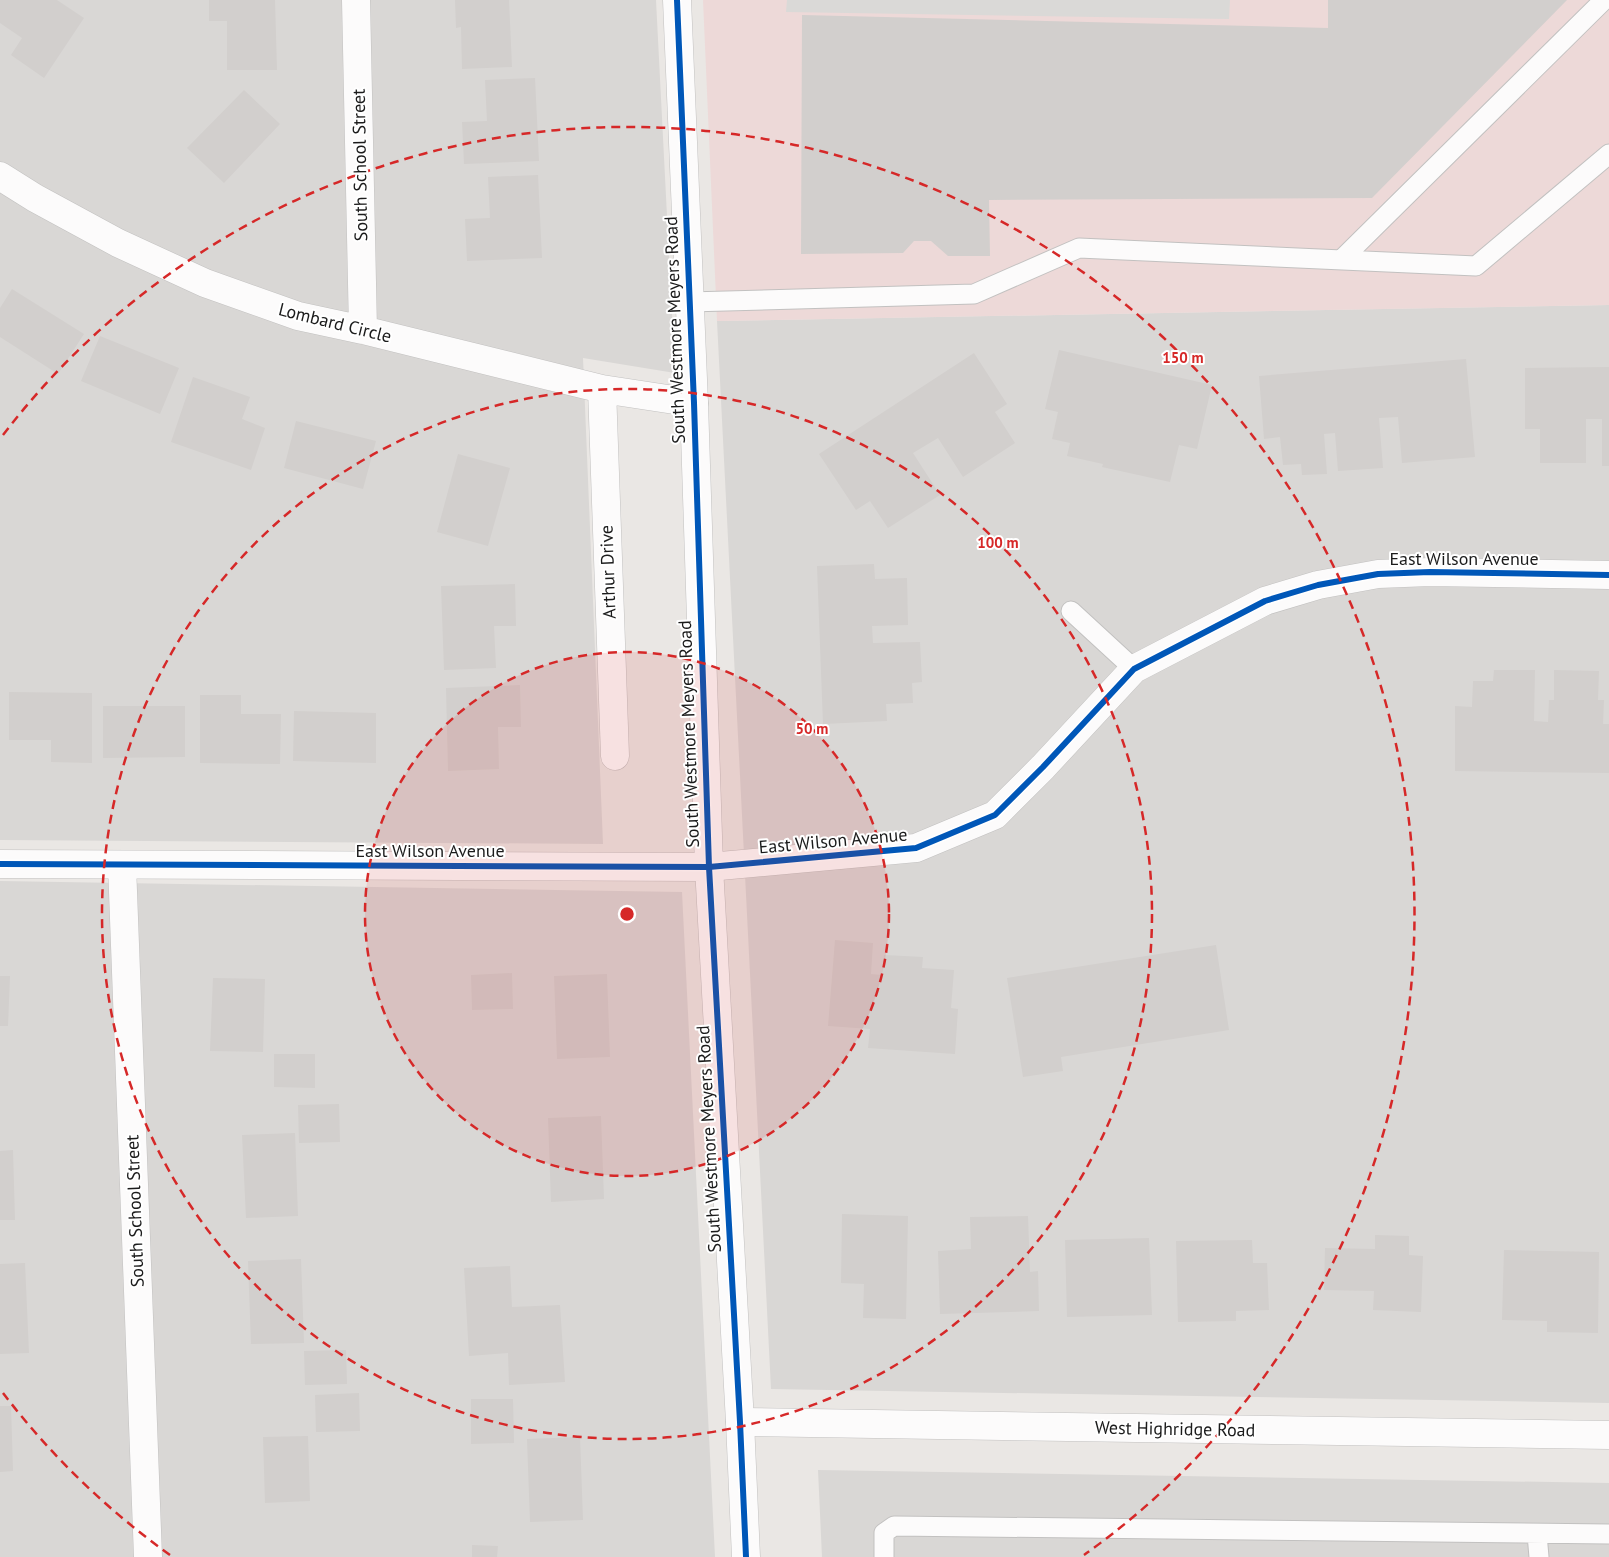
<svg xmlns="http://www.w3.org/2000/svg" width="1609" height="1557" font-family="'PT Sans',sans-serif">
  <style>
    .residential { fill: #d9d7d5 }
    .commercial { fill: #edd9d8 }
    .parking { fill: #dad9d7 }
    .building { fill: #d2cfcd }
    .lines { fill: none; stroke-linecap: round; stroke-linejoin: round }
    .service-casing { stroke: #c2c1c0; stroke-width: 21 }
    .minor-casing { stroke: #c2c1c0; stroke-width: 29 }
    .tertiary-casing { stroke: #c2c1c0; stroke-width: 29 }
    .service { stroke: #fcfbfb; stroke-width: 19 }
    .minor { stroke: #fcfbfb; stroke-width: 28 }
    .tertiary { stroke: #fcfbfb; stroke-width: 28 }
    .cycleway-casing { stroke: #fff; stroke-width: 9 }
    .cycleway { stroke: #0057b8; stroke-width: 6 }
    .ring { fill: none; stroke: #d62828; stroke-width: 2.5; stroke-dasharray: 9 6 }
    .labels { text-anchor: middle; stroke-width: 4; stroke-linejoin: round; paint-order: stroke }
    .street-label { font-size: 18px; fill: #1b1b1b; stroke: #fff }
    .centre { fill: #d62828; stroke: #fff; stroke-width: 2.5 }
    .ring-label { font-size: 15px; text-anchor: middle; font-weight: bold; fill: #d62828; stroke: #fff; stroke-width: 4; stroke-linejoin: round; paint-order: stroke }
  </style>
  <rect width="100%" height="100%" fill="#eae7e4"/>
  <path class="residential" d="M0,0H656L675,373L583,358L603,844L0,840Z
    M1609,305V1403L771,1389L717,321Z
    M0,881L682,892L715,1557H0Z
    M818,1470L1609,1483V1557H822Z"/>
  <path class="commercial" d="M703,0H1609V305L717,321Z"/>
  <path class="parking" d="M787,0H1230L1229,19L786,12Z"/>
  <path class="building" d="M0,0H57L84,18L44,78L11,55L22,38L0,23Z
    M209,0H275L277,70H227V21H209Z
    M455,0H509L512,67L462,69L461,27L456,28Z
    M1328,0H1567L1372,198L989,200L990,256H948L931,241H914L903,253L801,254L802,15L1328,28Z
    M535,78L539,161L464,164L462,122L487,121L485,80Z
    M244,90L280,124L224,183L187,148Z
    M538,175L542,258L467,261L465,219L490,218L488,177Z
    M12,289L84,334L58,374L0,337V308Z
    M100,336L179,368L160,414L81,381Z
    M1059,350L1212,385L1197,449L1179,445L1170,482L1102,467L1103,464L1067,456L1070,443L1052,439L1058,412L1045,409Z
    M974,353L1007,404L995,412L1015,443L963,477L938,438L913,453L940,495L888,528L870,501L856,510L819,454Z
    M1466,359L1475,457L1402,463L1398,417L1379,418L1383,468L1338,471L1335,433L1324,434L1327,474L1302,475L1301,464L1283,465L1280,437L1264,439L1259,376Z
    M1609,367V466H1602V419H1586V463H1540V429H1525V368Z
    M193,377L250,397L242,419L265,428L251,470L171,442Z
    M296,421L376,441L363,489L284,468Z
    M458,454L510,468L488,546L437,532Z
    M874,564L875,579L907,578L908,625L872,626L873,643L920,642L922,682L912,683L913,703L886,704L887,721L823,724L817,566Z
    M515,584L516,626H494L496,668L444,670L441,586Z
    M1494,670H1535L1534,721L1548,722L1549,700H1554V670L1599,671L1598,700H1604L1603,724H1609V773L1455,771V706L1472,707L1473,681H1493Z
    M520,685L521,727H498L499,769L448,771L446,688Z
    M9,692L92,693V763L51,762V740H9Z
    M200,695H241V714H281L280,764L200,763Z
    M103,706H185V757L103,758Z
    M294,711L376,713V763L293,761Z
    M835,940L873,943L871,974L882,975L884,955L923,957L922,968L954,970L951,1008L958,1009L955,1054L868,1048L870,1029L828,1026Z
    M1216,945L1229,1030L1061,1057L1063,1071L1023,1077L1007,978Z
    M512,973L513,1009L472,1010L471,975Z
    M607,974L610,1057L557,1059L554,976Z
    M0,976H10L8,1026H0Z
    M213,978L265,979L263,1052L210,1051Z
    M274,1054H315V1088L274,1087Z
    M339,1104L340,1142L299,1143L298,1105Z
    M601,1116L604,1199L551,1202L548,1118Z
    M295,1133L298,1216L246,1218L242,1135Z
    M13,1150L15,1220H0V1151Z
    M842,1214L908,1216L906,1319L863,1318L864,1284L841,1283Z
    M1028,1216L1030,1272L1038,1271L1039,1311L940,1314L938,1251L971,1249L970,1217Z
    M1375,1235L1409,1236V1255L1423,1256L1421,1312L1373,1310L1374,1291L1324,1290L1325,1248L1375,1249Z
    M1149,1238L1152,1315L1067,1317L1065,1240Z
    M1252,1240L1253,1263H1267L1269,1310L1236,1311V1321L1178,1322L1176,1241Z
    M1504,1250L1599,1252L1598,1333L1547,1332V1321L1502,1320Z
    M301,1259L304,1343L251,1344L248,1261Z
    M25,1263L29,1353L0,1354V1264Z
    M510,1266L512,1307L560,1305L565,1382L509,1385L508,1353L469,1356L464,1268Z
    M346,1350L347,1384L305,1385L304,1351Z
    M359,1393L360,1431L316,1432L315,1395Z
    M471,1399H513L514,1443L471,1444Z
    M0,1406H11L13,1471L0,1472Z
    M308,1436L310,1501L265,1503L263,1437Z
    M580,1437L583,1520L530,1522L527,1439Z
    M472,1545L498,1546L497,1557H472Z"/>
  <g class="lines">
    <g class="service-casing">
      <path id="service" d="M1341,260L1604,0
        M689,302L974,294L1079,248L1476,266L1609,154
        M1071,611L1134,669
        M1537,1534L1539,1557
        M884,1557V1533L894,1526L1609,1534"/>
    </g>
    <g class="minor-casing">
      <path id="minor" d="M356,0L363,330
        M0,176L35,198L118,243L205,283L298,316L363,330L602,389L694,403
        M602,389L615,756
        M122,865L148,1557
        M709,867L916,848L995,815L1043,767L1134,669L1265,601L1318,585L1378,574L1430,572L1609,575
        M740,1422L1609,1435"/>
    </g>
    <g class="tertiary-casing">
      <path id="tertiary" d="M677,0L694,403L709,867L740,1422L746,1557
        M0,864L709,867"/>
    </g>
    <use href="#service" class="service"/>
    <use href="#minor" class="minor"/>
    <use href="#tertiary" class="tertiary"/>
    <g class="cycleway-casing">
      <path id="cycleway" d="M677,0L694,403L709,867L740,1422L746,1557
        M0,864L709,867L916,848L995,815L1043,767L1134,669L1265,601L1318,585L1378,574L1430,572L1609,575"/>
    </g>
    <use href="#cycleway" class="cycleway"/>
  </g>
  <circle cx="627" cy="914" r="262" fill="#d62828" fill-opacity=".12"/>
  <g class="ring">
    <circle cx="627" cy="914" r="262"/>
    <circle cx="627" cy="914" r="525"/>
    <path d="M170 1555A787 787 0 0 1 3 1393M3 435A787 787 0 1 1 1084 1555"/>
  </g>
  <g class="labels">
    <g class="street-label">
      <text transform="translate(360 165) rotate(-91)" y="6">South School Street</text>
      <text transform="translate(335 323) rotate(14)" y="6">Lombard Circle</text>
      <text transform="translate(675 330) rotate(-92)" y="6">South Westmore Meyers Road</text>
      <text x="1464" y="565">East Wilson Avenue</text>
      <text transform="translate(608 572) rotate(-92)" y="6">Arthur Drive</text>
      <text transform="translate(689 734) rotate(-92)" y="6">South Westmore Meyers Road</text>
      <text transform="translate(833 841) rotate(-5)" y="6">East Wilson Avenue</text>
      <text x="430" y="857">East Wilson Avenue</text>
      <text transform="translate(709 1139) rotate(-93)" y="6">South Westmore Meyers Road</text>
      <text transform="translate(135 1211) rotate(-92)" y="6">South School Street</text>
      <text transform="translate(1175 1429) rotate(1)" y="6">West Highridge Road</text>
    </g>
  </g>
  <circle cx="627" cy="914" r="8" class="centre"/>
  <g class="ring-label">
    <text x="1183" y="363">150 m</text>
    <text x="998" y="548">100 m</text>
    <text x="812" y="734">50 m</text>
  </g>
</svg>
